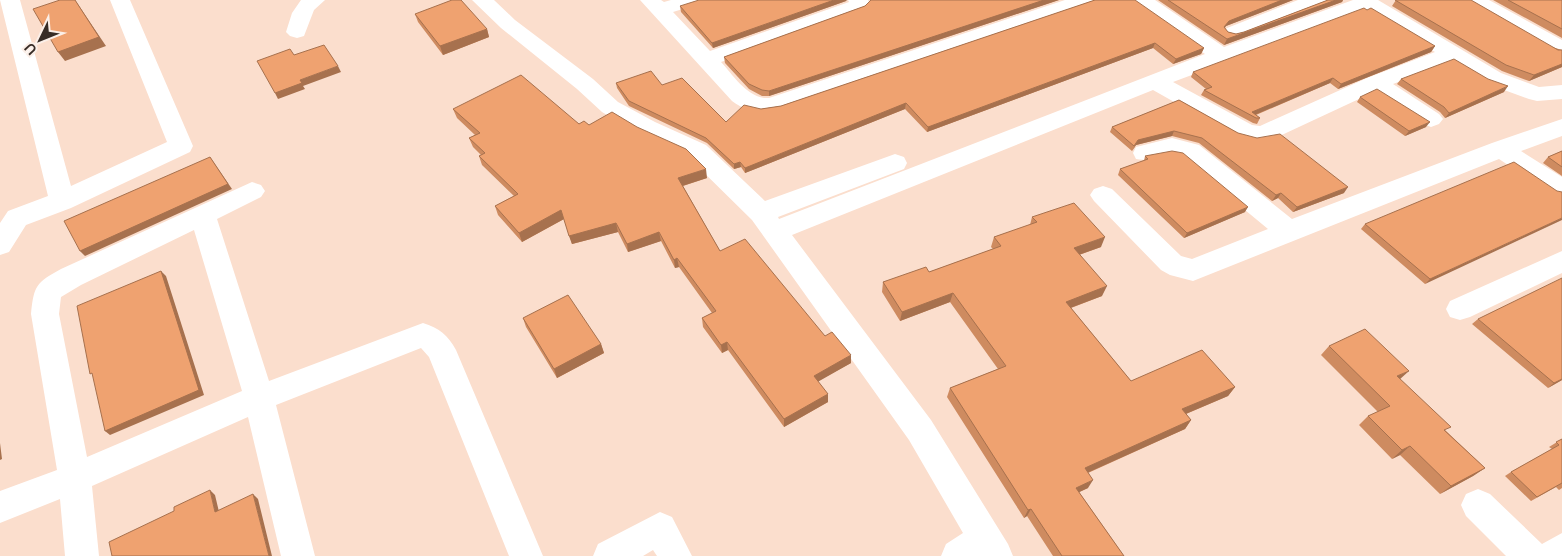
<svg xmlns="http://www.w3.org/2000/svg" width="1562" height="556" font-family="Lato,sans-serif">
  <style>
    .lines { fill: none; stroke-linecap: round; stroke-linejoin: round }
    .minor { fill: #fff; fill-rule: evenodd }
    .wall { fill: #ce8b60 }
    .shaded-wall { fill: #a7714e }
    .building { fill: #efa270; stroke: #a7714e }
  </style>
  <rect width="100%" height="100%" fill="#fbdecd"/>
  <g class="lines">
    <path class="minor" d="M0,0H20L71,186L167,142L110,0H130L193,146L190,152L71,208L26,225L9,252L0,255V223L8,211L48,196Z
      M301,0H325L314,10L304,36L297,38L290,36L286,32L292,13Z
      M472,0H494L515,20L593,79L618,102L655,122L706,145L765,201L895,154L904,157L907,163L904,169L778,217L779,219L1205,54L1134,4L1131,0H1155L1224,47L1353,0H1378L1501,73L1539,87L1562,85V99L1537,101L1529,99L1485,83L1450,62L1393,84L1439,114L1443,119L1439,124L1431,127L1423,124L1374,92L1271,140L1254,142L1236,137L1153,90L792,235L931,420L1008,544L1013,556H941L946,544L963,533L909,440L752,220L688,157L639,134L602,112L577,89L501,28ZM1365,10L1435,52L1367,78L1260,126L1252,125L1173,82Z
      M640,0H661L664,2L671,0H702L699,4L673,12L710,51L849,2L848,0H868L870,4L864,10L721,62C733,75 749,100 769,98L1065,0H1095L1092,4L780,110C762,115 747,112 732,101Z
      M1298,0H1327L1324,4L1241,36L1234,38L1227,36L1223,32L1227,28Z
      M1464,0H1489L1562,40V56L1554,54L1467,4Z
      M1562,119V136L1521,151L1562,177V198L1553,195L1499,159L1193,281L1170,275L1161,270L1094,201L1090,195L1094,189L1103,186L1112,189L1181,256L1192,259L1268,229L1181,157C1165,150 1152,163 1136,159L1133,153L1136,147L1172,138L1199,145L1292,219L1492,143Z
      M252,182L261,185L265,191L261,197L217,219L269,381L423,323C439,328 448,335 456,350L543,556H509L429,357L421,348L276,405L315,556H281L248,417L92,486L99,556H65L60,499L0,523V491L57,470L31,314C34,285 36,283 61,269ZM194,230L242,391L87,457L59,314L61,297L81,285Z
      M1562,251V273L1470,317L1460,320L1450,317L1446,309L1450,301Z
      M1478,489L1490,494L1542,544L1562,533V556H1506L1466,516L1461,505L1466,494Z
      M660,512L672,517L692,556H657L653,550L643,556H593L598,544Z"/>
  </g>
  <path class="wall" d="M870,0H1059L769,96H762L749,89L725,63L724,57L865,6L870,1Z
    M1095,0L1204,48L1201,54L1173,64L1153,48L927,132L905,109L745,173L741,167L734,169L707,143L629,106L617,88L616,83L662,85L726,122L761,109L781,106Z
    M1158,0H1293L1226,26L1225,28L1228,32L1236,34L1244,32L1328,0H1343L1342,2L1224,45Z
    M1396,0L1562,50V67L1529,81L1502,71L1392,6Z
    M1493,0H1562V38Z
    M846,1L713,48L681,12L680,6Z
    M415,14L487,29L489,37L443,55L418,22Z
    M1435,46L1431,52L1338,89L1330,83L1256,115L1260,118L1257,124L1253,123L1201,95L1204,90L1206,89L1191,77L1193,72Z
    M1401,79L1504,92L1445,118L1440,112L1397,84Z
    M1360,97L1426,127L1405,136L1357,102Z
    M1179,100L1344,193L1293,212L1278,198L1272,201L1199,143L1172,136L1136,145L1132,151L1110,132L1112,127Z
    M453,109L589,125L707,178L683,186L720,251L825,336L851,363L818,381L828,402L784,427L728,350L722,353L703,327L702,318L712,313L679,267L675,268L661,241L628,252L618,232L572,244L564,219L522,242L498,215L495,206L514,196L482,165L479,156L481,155L473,147L469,138L475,135L457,118Z
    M1562,151V176L1543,163L1548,157Z
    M1145,156L1245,212L1184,238L1118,175L1120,169L1144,161Z
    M1557,191L1425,284L1361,229L1365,224Z
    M1032,217L1101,247L1079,255L1102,296L1071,308L1131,381L1235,387L1228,396L1186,414L1191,420L1185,429L1088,473V488L1079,492L1124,556H1053L1027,516L1024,518L947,397L950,388L998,369L950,302L900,321L882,292L883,282L929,272L993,249L991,247L994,237L1030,225Z
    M523,318L601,344L604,353L557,378L526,327Z
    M1478,319L1562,380L1548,388L1472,324Z
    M1329,346L1400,379L1446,431L1485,468L1473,476L1440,494L1400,455L1392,459L1359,425L1368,416L1378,412L1321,355Z
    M1562,439V488L1559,490L1556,487L1531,501L1505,476L1511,472L1552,449L1549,447Z"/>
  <path class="shaded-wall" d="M75,0L106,46L65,61L58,52Z
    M834,0H847L846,1L713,48L712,43Z
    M1044,0H1059L769,96V91Z
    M1282,0H1293L1226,26L1221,32L1224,27L1229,21Z
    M1336,0H1343L1342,2L1224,45L1227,39Z
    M487,29L489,37L443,55L440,46Z
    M1155,43L1153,48L927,132L928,127Z
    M1435,46L1431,52L1338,89L1341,84Z
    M1204,48L1201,54L1173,64L1176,59Z
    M1562,64V67L1529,81L1534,75Z
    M338,66L341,72L303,86L305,89L278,99L275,93L300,80Z
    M1333,78L1330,83L1252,116V112Z
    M1508,86L1504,92L1445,118L1449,113Z
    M906,103L905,109L745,173V168Z
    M1430,122L1426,127L1405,136L1409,131Z
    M1174,131L1172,136L1136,145L1132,151L1138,140Z
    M210,157L232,189L85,256L80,251Z
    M740,162L741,167L734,169V164Z
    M706,169L707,178L679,187L678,178Z
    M1348,187L1344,193L1293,212L1297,207Z
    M1281,193L1278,198L1272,201L1276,195Z
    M1248,207L1245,212L1184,238L1187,233Z
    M561,210L564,219L522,242L519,233Z
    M1562,218V220L1425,284L1430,279Z
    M616,223L618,232L572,244L569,236Z
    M659,232L661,241L628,252L627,244Z
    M1105,237L1101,247L1070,258L1074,248Z
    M677,258L679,267L675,268L674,260Z
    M161,271L166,276L204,395L110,435L105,431Z
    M1107,286L1102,296L1062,311L1066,302Z
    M953,293L950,302L900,321L902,312Z
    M727,342L728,350L722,353L721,345Z
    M601,344L604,353L557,378L554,369Z
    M851,355V363L814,384V376Z
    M1409,371L1399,380L1397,376Z
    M1562,379V380L1548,388L1554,383Z
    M1235,387L1228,396L1176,418L1182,409Z
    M828,394V402L784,427V419Z
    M1191,420L1185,429L1080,476L1085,468Z
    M0,443L2,459L0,460Z
    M1410,446L1400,455L1392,459L1402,450Z
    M1485,468L1473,476L1440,494L1451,486Z
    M1093,480L1088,488L1071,496L1076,488Z
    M210,490L215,495L220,516L215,512Z
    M253,494L258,499L272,556H269Z
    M1031,509L1027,516L1024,518L1028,510Z"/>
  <path class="building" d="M60,0H75L99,37L58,52L33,9Z
    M452,0H461L487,29L440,46L415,14Z
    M699,0H834L712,43L680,6Z
    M871,0H1044L769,91L762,90L749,84L724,57L865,6Z
    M1095,0H1135L1204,48L1176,59L1155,43L928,127L906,103L745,168L740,162L734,164L706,138L629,101L616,83L651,71L662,85L682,78L726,122L744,105L761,109L781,106Z
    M1168,0H1282L1229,21L1224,27L1228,32L1236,34L1244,32L1328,0H1336L1227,39Z
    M1395,0H1471L1558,50H1562V64L1534,75L1506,65Z
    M1508,0H1562V29Z
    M1364,8L1367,10L1371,8L1435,46L1341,84L1333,78L1252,112L1260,118H1256L1204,90L1212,87L1193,72Z
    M324,45L338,66L300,80L302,83L275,93L257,61L290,49L294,55Z
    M1454,59L1488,79L1508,86L1449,113L1444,107L1401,79Z
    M521,75L579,124L584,121L589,125L612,112L637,127L686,149L706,169L678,178L720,251L745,239L825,336L832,332L851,355L814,376L828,394L784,419L727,342L721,345L702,318L716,311L677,258L674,260L659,232L627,244L616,223L569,236L561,210L519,233L495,206L518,194L479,156L485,153L469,138L480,133L453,109Z
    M1377,89L1430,122L1409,131L1360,97Z
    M1179,100L1238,133L1257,138L1280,134L1348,187L1297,207L1281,193L1276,195L1202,138L1174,131L1138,140L1134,146L1112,127Z
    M1172,151L1183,153L1248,207L1187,233L1120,169L1148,159L1145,156Z
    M1562,151V167L1548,157Z
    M210,157L228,184L80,251L64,221Z
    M1514,162L1557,191L1562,192V218L1430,279L1365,224Z
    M1074,203L1105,237L1074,248L1107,286L1066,302L1131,381L1202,350L1235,387L1182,409L1191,420L1085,468L1093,480L1076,488L1124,556H1062L1031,509L1028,510L950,388L1006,366L953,293L902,312L883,282L926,267L929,272L1001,246L994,237L1037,222L1032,217Z
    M161,271L199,390L105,431L92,373L90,374L77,306Z
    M1562,278V379L1554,383L1478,319Z
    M568,295L601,344L554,369L523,318Z
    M1365,329L1409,371L1397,376L1451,427L1444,430L1485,468L1451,486L1410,446L1402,450L1368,416L1390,406L1329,346Z
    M1562,439V483L1537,497L1511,472L1559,445L1556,442Z
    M210,490L215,512L253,494L269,556H112L109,542L174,511V507Z"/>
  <g transform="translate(40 40) rotate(227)" stroke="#fbefe8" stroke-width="4" paint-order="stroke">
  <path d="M0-4L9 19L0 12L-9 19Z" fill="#372c26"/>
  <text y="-8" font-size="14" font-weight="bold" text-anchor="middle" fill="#372c26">U</text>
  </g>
</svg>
